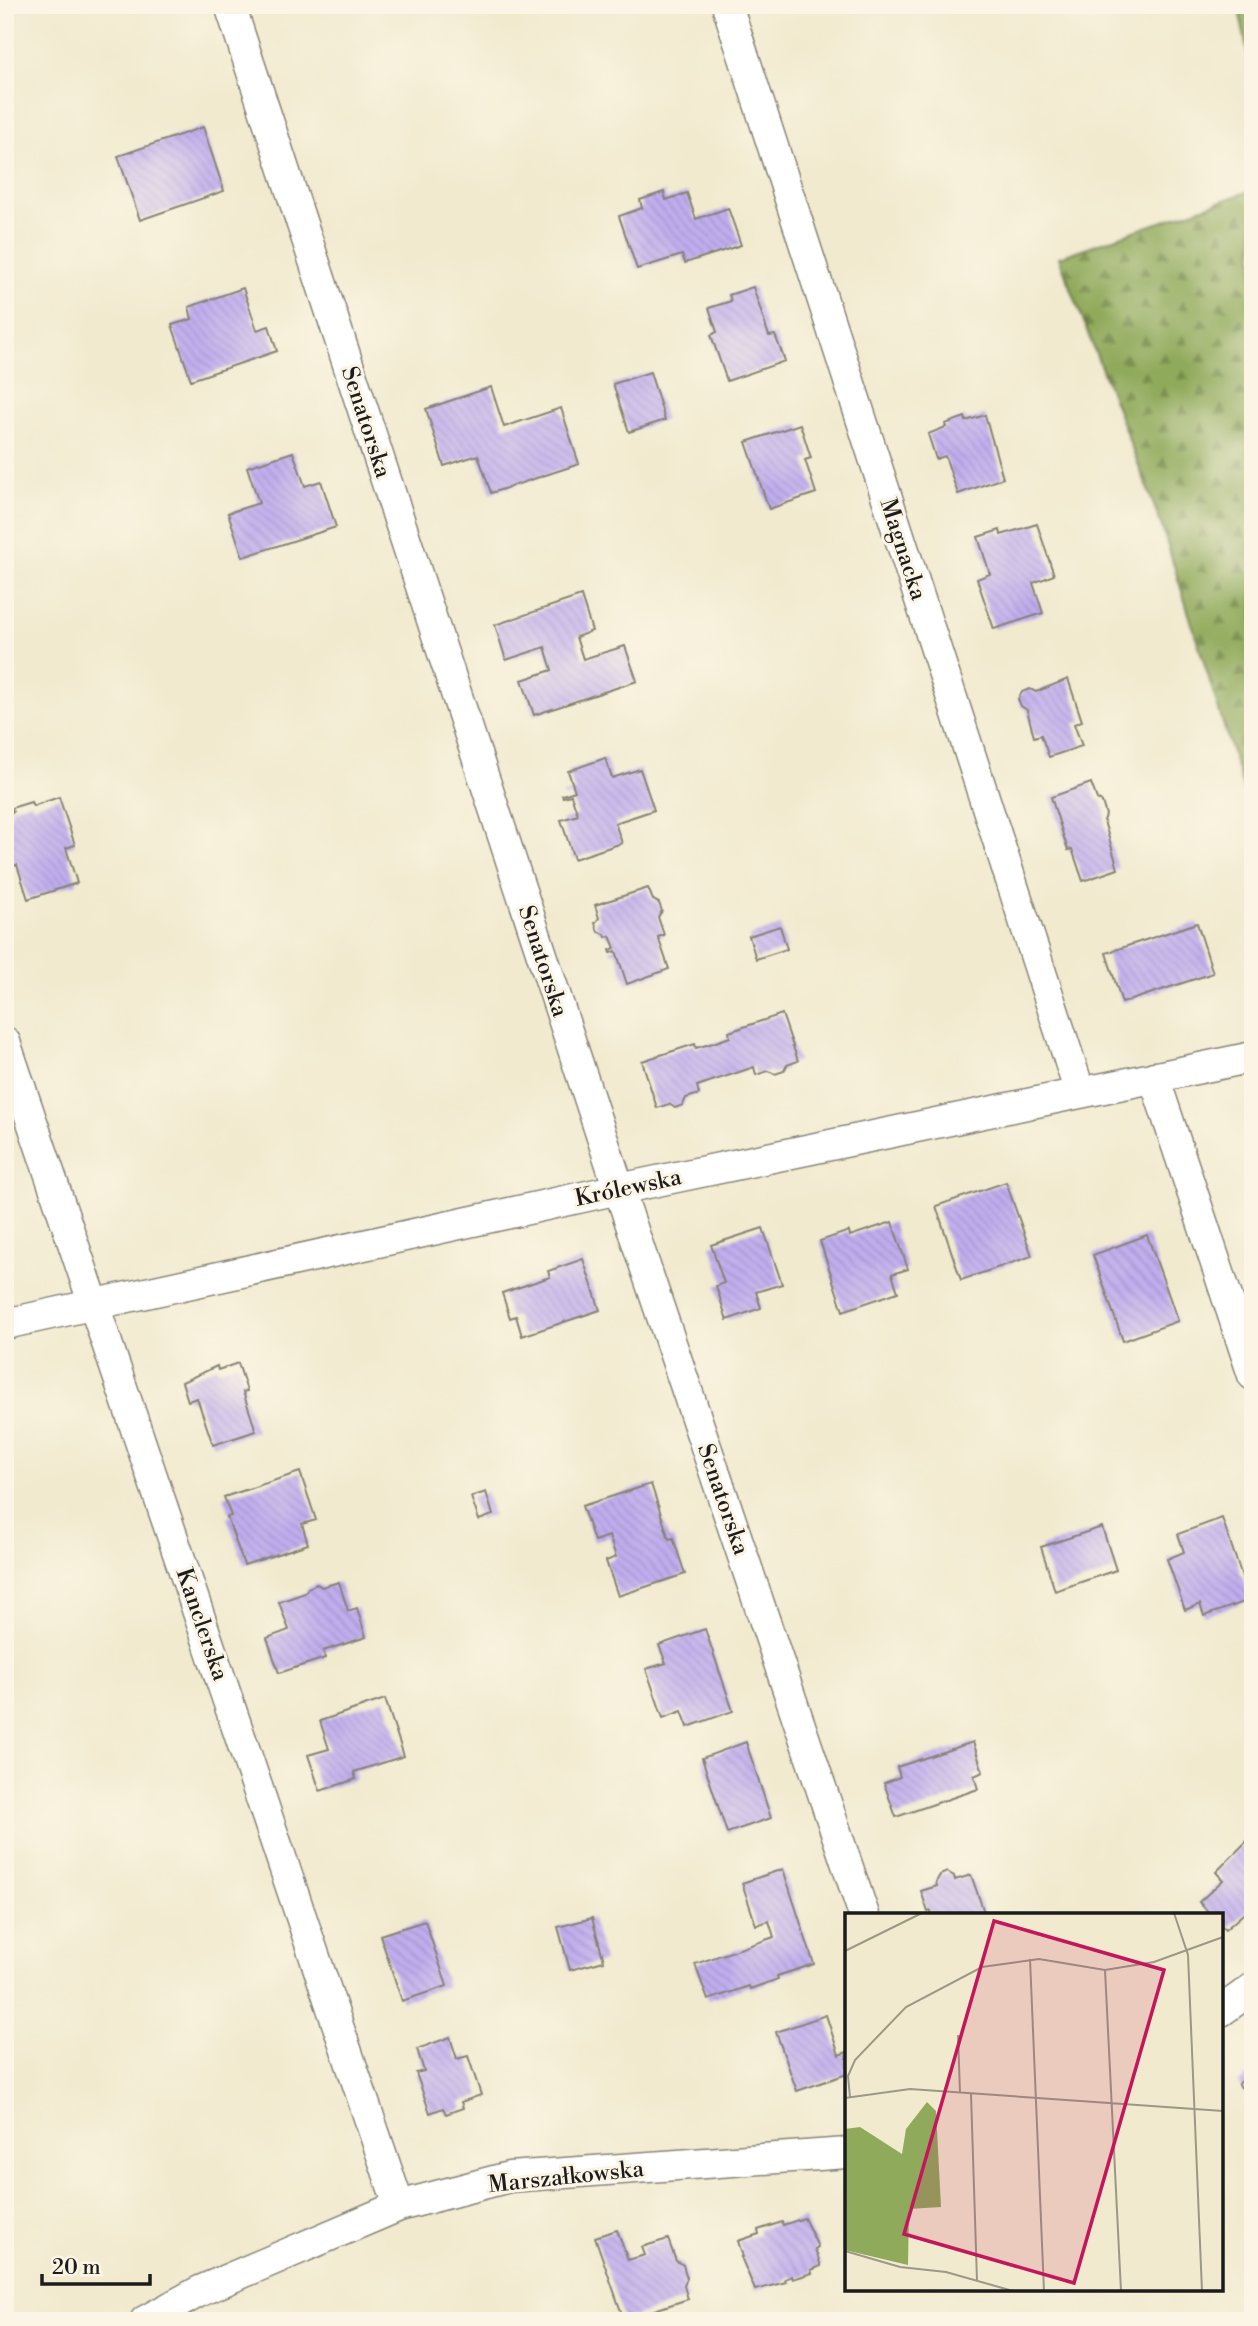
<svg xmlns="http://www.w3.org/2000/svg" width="1258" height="2326" font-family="'Libre Bodoni',serif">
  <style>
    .forest { fill: url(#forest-firs); stroke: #56633c; stroke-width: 2 }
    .building { fill: url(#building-back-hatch) }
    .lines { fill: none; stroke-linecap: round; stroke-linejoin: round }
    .minor-casing { stroke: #868376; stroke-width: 33 }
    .minor { stroke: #fff; stroke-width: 30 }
    .labels { text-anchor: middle; stroke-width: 6; stroke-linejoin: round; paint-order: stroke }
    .street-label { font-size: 23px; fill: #1c1c1c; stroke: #fcf5e5 }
    .inset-road { fill: none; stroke: #9c9887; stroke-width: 2 }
    .view { fill: #c2185b; fill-opacity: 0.15; stroke: #c2185b; stroke-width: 3.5 }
    .inset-edge { fill: none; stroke: #1c1c1c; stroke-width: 3.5 }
  </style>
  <defs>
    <pattern id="forest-firs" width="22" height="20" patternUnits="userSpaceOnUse" patternTransform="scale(1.75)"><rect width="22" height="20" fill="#90aa5b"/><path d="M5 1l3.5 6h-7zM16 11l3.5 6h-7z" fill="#758a4a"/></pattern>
    <pattern id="building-back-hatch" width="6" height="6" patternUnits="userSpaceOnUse" patternTransform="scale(1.75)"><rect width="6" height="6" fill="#c0adee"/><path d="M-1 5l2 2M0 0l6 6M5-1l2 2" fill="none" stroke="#a494cc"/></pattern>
  </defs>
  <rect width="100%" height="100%" fill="#fcf5e5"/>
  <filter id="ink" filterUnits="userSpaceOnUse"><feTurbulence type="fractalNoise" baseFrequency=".0143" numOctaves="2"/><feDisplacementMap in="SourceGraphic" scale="14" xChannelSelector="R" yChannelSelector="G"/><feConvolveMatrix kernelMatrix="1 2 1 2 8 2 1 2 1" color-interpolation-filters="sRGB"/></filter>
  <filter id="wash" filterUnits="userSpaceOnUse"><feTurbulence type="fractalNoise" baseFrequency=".00686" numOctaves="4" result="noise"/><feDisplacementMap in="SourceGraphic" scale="28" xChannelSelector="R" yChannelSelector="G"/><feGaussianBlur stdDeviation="1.57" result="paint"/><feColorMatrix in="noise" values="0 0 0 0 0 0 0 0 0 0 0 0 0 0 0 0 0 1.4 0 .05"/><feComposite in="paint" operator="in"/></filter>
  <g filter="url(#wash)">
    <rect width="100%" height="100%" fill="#f1eacf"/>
    <path class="forest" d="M1238,5H1253V79Z
      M1253,190V820L1161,524L1059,257Z"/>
    <g id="blocks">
      <path class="building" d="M203,127L224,191L140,220L118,156Z
        M664,192L666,200L687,193L696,219L728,208L741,245L685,263L682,255L637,269L619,216L642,208L640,200Z
        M753,287L769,336L775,335L785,361L727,381L711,335L717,332L709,308L731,301L729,295Z
        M243,288L257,330L269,326L277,351L191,380L172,325L192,319L189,307Z
        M650,372L665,420L629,432L613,384Z
        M491,387L504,427L561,408L579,464L491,493L478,455L444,466L426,409Z
        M985,415L1003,478L958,494L945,456L936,459L928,434L946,427L945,424L965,417L966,421Z
        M800,424L811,458L805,460L816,493L769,509L746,442Z
        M293,452L305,486L321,481L336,527L243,557L228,513L259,503L247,467Z
        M1037,524L1054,575L1033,583L1043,613L994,629L977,579L990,574L978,537L1000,530L1001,535Z
        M581,596L592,631L576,637L583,659L625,646L637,681L534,715L522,680L552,670L545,647L506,660L495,625Z
        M1068,679L1082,721L1074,724L1082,746L1049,757L1041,735L1034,737L1027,710L1021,706L1018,699L1022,692L1030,689L1036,692Z
        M605,758L612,778L640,769L654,810L615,823L622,843L574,859L561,820L578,815L571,795L563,797L562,795L575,791L568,771Z
        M1091,783L1097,799L1102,802L1106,815L1104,821L1118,869L1083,881L1072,849L1068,850L1051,797Z
        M59,797L75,845L66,848L77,883L28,899L17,865L12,866L5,846V815L13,812L11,808L31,802L33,806Z
        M648,888L653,900L659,903L662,911L658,917L664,935L658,937L669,969L627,984L616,951L611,953L610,950L615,948L610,936L606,937L605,934L598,932L595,923L599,918L595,905Z
        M1197,923L1213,973L1122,1003L1106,953Z
        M780,926L787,949L756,959L749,936Z
        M782,1014L798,1061L787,1065L784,1071L775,1074L768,1071L756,1075L754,1067L697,1086L699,1094L686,1098L683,1105L675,1108L669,1104L657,1108L642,1061L695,1044L696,1048L713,1043L730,1037L729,1032Z
        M1006,1182L1032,1256L961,1280L936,1206Z
        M892,1222L908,1269L892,1274L898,1292L843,1311L820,1241L849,1231L850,1236Z
        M763,1228L782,1284L756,1292L761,1308L727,1320L716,1286L724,1283L711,1245Z
        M1147,1235L1178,1321L1123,1341L1093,1255Z
        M583,1259L600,1310L522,1336L516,1316L510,1318L502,1293L550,1277L548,1271Z
        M238,1363L247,1391L243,1392L256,1431L213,1445L197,1398L188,1401L182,1382L217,1366L218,1370Z
        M300,1472L316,1520L302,1524L308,1544L244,1565L227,1517L231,1516L224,1497Z
        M651,1484L669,1539L673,1538L685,1574L618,1596L606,1561L616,1557L609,1536L594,1541L582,1506Z
        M486,1492L493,1515L479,1520L471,1497Z
        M1222,1518L1250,1600L1204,1616L1200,1604L1185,1610L1167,1559L1184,1552L1178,1534Z
        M1102,1527L1116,1570L1055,1591L1041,1547Z
        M339,1582L348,1611L357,1608L366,1637L323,1651L325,1658L279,1673L267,1638L289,1630L279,1602L305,1593L308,1588L317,1584L322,1587Z
        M705,1629L733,1711L688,1727L682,1711L663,1718L646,1669L666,1663L659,1645Z
        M385,1699L404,1756L354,1772L356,1779L320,1791L308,1755L329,1749L320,1721Z
        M746,1742L771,1818L727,1833L702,1758Z
        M973,1742L983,1772L974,1776L978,1789L896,1817L884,1783L900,1777L897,1767Z
        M1249,1839L1251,1841L1253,1839V1908H1250L1225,1930L1221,1926V1915H1211L1199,1902L1223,1880L1216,1872Z
        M783,1869L814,1964L777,1976L778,1979L750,1989L749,1986L708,2000L695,1964L774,1937L769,1921L756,1925L742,1883Z
        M947,1872L954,1876L955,1880L971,1875L985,1915H932L931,1911L928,1912L921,1891L937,1886L936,1882L940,1875Z
        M592,1918L604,1961L570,1970L558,1927Z
        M425,1921L447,1986L402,2001L380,1935Z
        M826,2015L839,2055L847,2052V2074L797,2091L776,2032Z
        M450,2037L457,2059L468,2056L481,2095L461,2102L463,2108L446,2114L443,2108L430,2113L416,2073L424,2071L417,2049Z
        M1253,2071V2100L1238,2084Z
        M804,2218L818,2247L815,2249L821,2266L811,2270L812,2273L793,2279L792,2276L785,2279L786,2282L755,2290L741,2257H743L738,2241L759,2234L758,2230L782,2222L783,2225Z
        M617,2230L628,2260L645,2255L642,2247L668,2239L676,2261L683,2265L687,2278L684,2286L688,2299L624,2320L595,2237Z"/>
    </g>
  </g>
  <g filter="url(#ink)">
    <use href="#blocks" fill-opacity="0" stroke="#868376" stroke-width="2"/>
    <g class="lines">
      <g class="minor-casing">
        <path id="minor" d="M230,5L619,1189L864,1915
          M727,5L1080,1093
          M5,1042L399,2206
          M1154,1077L1253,1375
          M5,1324L619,1189L1253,1057
          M1221,2011L1253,1988
          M145,2321L200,2291L399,2206L509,2177L847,2153"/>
      </g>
      <use href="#minor" class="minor"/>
    </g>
  </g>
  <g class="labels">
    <g class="street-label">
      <text transform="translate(367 422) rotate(72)" y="8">Senatorska</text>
      <text transform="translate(904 549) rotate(72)" y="8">Magnacka</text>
      <text transform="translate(544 961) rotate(72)" y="8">Senatorska</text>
      <text transform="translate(628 1187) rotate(-12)" y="8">Królewska</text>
      <text transform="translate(724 1499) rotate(71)" y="8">Senatorska</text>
      <text transform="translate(203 1624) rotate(71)" y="8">Kanclerska</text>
      <text transform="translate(566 2176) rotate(-6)" y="8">Marszałkowska</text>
    </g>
  </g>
  <g transform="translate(845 1913)">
    <rect width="378" height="378" fill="#f1eacf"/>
    <path d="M82,189L91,198L96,294L64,296L63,352L0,337V216L15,214L57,241L61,216Z" fill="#90aa5b"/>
    <path class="inset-road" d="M329,0L343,42L357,378M0,38L77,0M185,46L199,378M260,57L276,378M113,122L115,180M126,181L132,368M5,184L3,163L10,147L61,94L137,54L194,46L260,57L309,49L378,24M0,185L65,176L378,198M0,338L55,354L101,359L168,378"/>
    <path class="view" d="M149,8L319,57L229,370L59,321Z"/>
    <rect width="378" height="378" class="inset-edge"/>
  </g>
  <rect width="1258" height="2326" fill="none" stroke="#fcf5e5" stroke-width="28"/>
  <path d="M42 2274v10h108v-10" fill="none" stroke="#1c1c1c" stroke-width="3.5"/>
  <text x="52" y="2274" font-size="21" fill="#1c1c1c" stroke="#fcf5e5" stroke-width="5" paint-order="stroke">20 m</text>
</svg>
